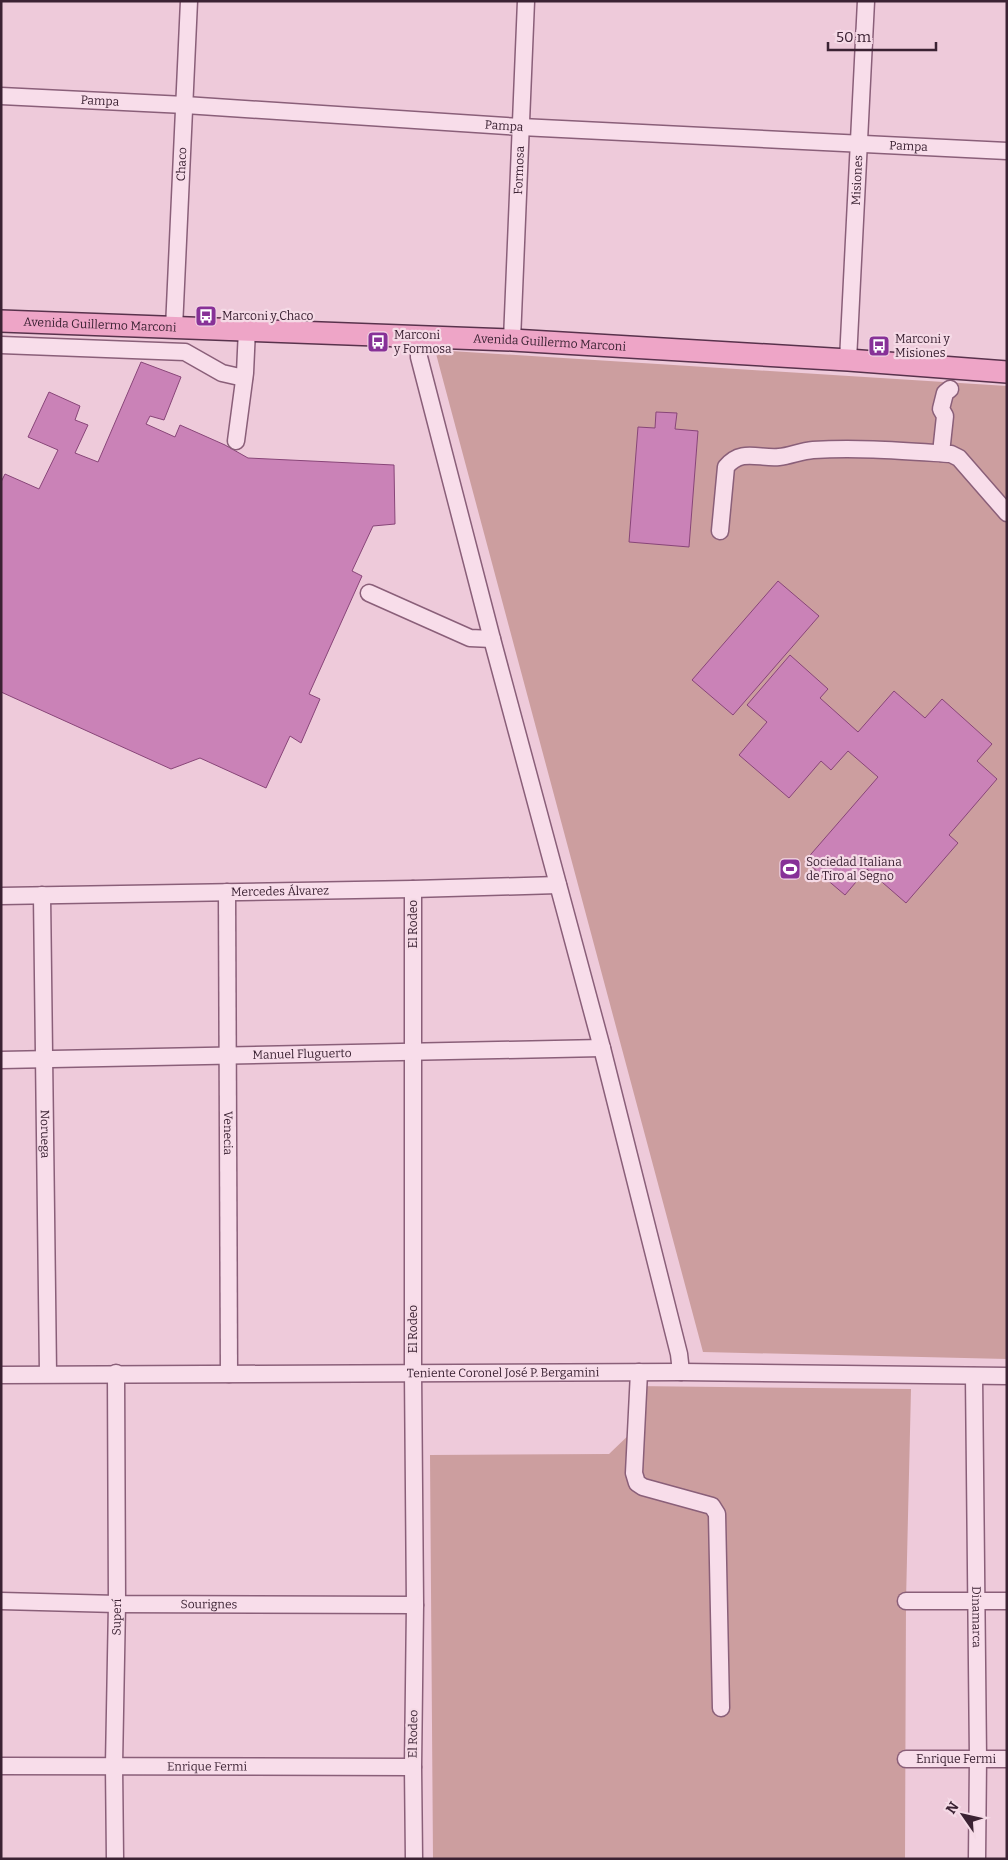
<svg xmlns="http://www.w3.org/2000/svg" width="1008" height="1860" font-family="Bitter,serif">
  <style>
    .green { fill: #cc9e9f }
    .building { fill: #ca82b7; stroke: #884578 }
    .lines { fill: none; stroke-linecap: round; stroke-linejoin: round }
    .minor-casing { stroke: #8a5f79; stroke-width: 19 }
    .major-casing { stroke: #58324c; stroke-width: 24 }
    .minor { stroke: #f8ddea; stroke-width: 16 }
    .major { stroke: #eea5c7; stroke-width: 21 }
    .labels { text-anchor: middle; stroke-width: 4.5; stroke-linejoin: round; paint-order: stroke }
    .street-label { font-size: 12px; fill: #3b2233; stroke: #f5dae6 }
    .poi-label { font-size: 12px; fill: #3b2233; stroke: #f5dae6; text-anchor: start }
  </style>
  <rect width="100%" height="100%" fill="#eecada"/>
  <path class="green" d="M435,350L1007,386V1359L703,1352Z
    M633,1386L911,1389L906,1601L905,1859H433L430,1455L609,1454L634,1430Z"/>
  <path class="building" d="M141,362L181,377L164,420L150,416L146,424L175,437L180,425L225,445L248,458L394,465L395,524L373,526L352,571L362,576L309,694L320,699L301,743L290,736L266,788L200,758L171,769L1,692V482L5,474L39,489L58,450L28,437L49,392L80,406L75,420L88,425L75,453L98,462Z
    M656,412L677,413L675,429L698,431L689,547L629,542L638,427L655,428Z
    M778,581L819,616L733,715L692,680Z
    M790,655L828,689L820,698L858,732L894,691L925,718L942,699L992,744L977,761L997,779L949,835L958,843L906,903L867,869L845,895L805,861L878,777L848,751L831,770L821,761L789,798L739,755L767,722L747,705Z"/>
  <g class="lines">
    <g class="minor-casing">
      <g id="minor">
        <path id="s1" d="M1,96L185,105L521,127L1007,151"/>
        <path id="s2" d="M174,328L189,1"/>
        <path d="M421,336L419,348V357L492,639L602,1048L679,1354L681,1372"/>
        <path id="s3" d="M512,340L526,1"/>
        <path d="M1,345L185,352L222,373L244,378"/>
        <path id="s4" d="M848,360L866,1"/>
        <path d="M236,441L245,373L247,329"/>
        <path d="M941,453L945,416L941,409L945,393L950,389"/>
        <path d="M720,531L726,467C741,448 759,459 779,457C790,456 801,451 813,450C858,447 905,451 951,454L959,458L1007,513"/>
        <path d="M369,593L470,638L492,639"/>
        <path d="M413,889V1372L415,1605L413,1767L414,1859"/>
        <path id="s5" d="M227,892L229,1374"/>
        <path id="s6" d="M42,895L48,1373"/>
        <path id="s7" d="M1,896L413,889L558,885"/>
        <path id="s8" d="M1,1060L602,1048"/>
        <path d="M639,1372L634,1473L637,1483L643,1487L712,1506L717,1514L721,1708"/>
        <path id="s9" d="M1,1375L681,1372L1007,1376"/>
        <path id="s10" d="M974,1376L978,1759L977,1859"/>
        <path id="s11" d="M1,1601L117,1604L415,1605"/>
        <path d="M906,1601H1007"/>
        <path id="s12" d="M906,1759H1007"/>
        <path id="s13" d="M1,1766L413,1767"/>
        <path id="s14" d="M115,1859L114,1765L117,1604L116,1373"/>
      </g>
    </g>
    <g class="major-casing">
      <g id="major">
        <path id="s15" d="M1,321L512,340L848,360L1007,372"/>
      </g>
    </g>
    <use href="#minor" class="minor"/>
    <use href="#major" class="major"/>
  </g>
  <defs>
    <g id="bus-square" transform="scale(1.125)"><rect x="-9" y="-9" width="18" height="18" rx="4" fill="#873197" stroke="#f5dae6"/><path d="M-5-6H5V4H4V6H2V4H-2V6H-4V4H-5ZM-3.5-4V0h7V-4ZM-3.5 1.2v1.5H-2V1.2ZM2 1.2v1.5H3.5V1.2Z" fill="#fff"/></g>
    <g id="stadium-square" transform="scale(1.125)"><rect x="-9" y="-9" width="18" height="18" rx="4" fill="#873197" stroke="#f5dae6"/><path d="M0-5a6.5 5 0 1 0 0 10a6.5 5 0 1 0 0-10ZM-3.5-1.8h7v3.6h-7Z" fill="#fff"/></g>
  </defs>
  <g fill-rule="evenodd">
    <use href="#bus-square" x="206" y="316"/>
    <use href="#bus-square" x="378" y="342"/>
    <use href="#bus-square" x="879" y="346"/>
    <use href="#stadium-square" x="790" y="869"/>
  </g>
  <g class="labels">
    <g class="street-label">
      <text dy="4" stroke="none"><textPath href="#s1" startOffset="99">Pampa</textPath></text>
      <text dy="4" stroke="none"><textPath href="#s1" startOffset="504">Pampa</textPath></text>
      <text dy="4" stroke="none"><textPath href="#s1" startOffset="909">Pampa</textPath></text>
      <text dy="4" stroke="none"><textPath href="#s2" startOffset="164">Chaco</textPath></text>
      <text dy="4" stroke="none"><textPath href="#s3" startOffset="170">Formosa</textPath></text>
      <text dy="4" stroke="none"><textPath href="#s4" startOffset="180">Misiones</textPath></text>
      <text dy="4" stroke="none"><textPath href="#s15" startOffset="99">Avenida Guillermo Marconi</textPath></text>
      <text dy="4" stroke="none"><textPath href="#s15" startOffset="549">Avenida Guillermo Marconi</textPath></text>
      <text dy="4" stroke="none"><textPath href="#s7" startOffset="279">Mercedes Álvarez</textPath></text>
      <text transform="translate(413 924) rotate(-90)" y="4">El Rodeo</text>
      <text dy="4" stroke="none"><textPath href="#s8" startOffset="301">Manuel Fluguerto</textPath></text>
      <text dy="4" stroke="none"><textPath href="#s5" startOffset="241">Venecia</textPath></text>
      <text dy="4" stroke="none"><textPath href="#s6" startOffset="239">Noruega</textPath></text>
      <text transform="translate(413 1329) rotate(-90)" y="4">El Rodeo</text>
      <text dy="4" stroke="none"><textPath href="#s9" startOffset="502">Teniente Coronel José P. Bergamini</textPath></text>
      <text dy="4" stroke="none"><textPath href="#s11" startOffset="208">Sourignes</textPath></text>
      <text dy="4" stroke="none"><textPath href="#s14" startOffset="242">Superí</textPath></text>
      <text dy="4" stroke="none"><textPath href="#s10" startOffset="241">Dinamarca</textPath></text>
      <text transform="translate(413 1734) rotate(-89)" y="4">El Rodeo</text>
      <text dy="4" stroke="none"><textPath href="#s12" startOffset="50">Enrique Fermi</textPath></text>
      <text dy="4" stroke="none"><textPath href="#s13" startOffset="206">Enrique Fermi</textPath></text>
    </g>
    <g class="poi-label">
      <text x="222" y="320">Marconi y Chaco</text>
      <text x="394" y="339">Marconi<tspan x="394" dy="14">y Formosa</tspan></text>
      <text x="895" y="343">Marconi y<tspan x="895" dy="14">Misiones</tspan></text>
      <text x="806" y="866">Sociedad Italiana<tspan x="806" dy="14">de Tiro al Segno</tspan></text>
    </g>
  </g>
  <rect width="1008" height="1860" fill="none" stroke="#3b2233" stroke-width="5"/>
  <g transform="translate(963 1815) rotate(304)" stroke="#f5dae6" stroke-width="4" paint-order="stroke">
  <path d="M0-4L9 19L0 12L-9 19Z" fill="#3b2233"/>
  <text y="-8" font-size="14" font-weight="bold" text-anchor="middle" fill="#3b2233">N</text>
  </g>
  <path d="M828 42v8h108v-8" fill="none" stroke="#3b2233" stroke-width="2.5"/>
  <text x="836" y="42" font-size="15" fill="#3b2233" stroke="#f5dae6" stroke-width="4" paint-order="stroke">50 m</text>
</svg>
